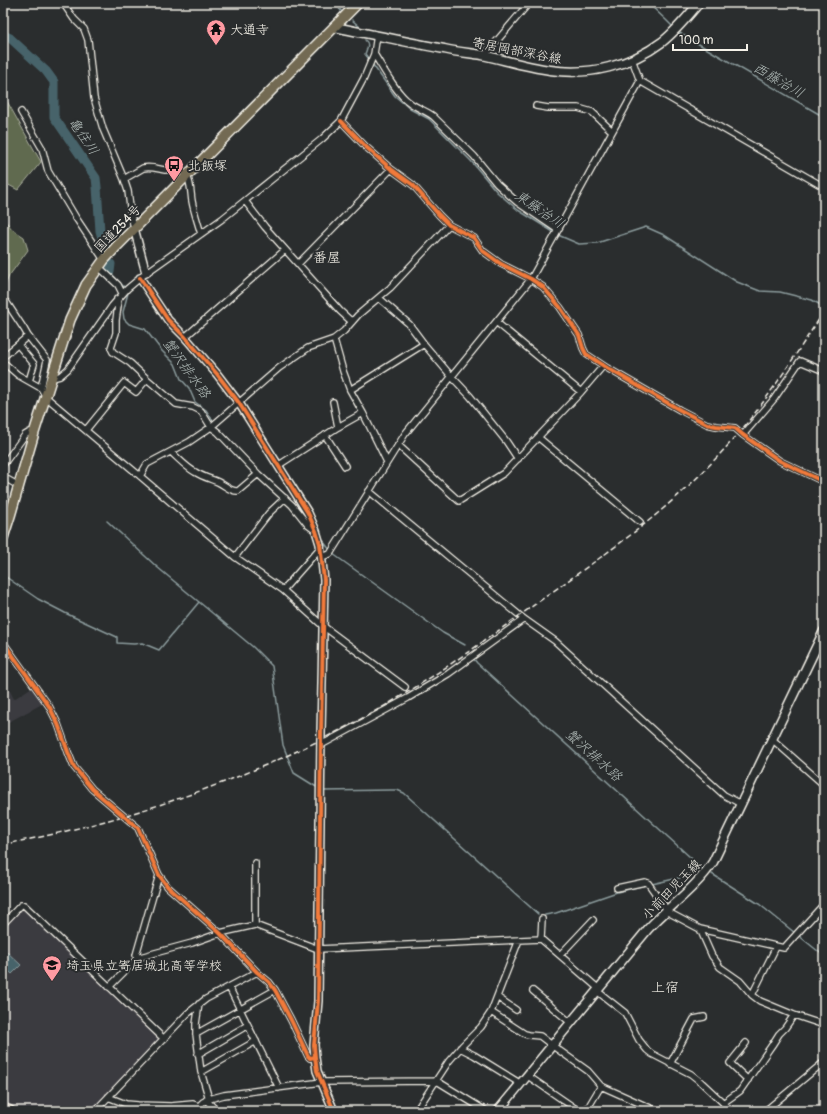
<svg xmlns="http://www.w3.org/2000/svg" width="827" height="1114" font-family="Pangolin,'Klee One',sans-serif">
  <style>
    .built { fill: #3b3a40 }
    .green { fill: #606a50; stroke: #aaae9c }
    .water { fill: #47646b; stroke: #8c9c9d }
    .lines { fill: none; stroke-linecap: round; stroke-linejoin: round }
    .stream { stroke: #8c9c9d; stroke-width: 1.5 }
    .river { stroke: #47646b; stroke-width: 9 }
    .minor-casing { stroke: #f4f1e8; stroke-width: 8 }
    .tertiary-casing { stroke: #f4f1e8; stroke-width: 10 }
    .secondary-casing { stroke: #f4f1e8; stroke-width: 11 }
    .primary-casing { stroke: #f4f1e8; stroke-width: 12 }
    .trunk-casing { stroke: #f4f1e8; stroke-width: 12 }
    .minor { stroke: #2a2d2e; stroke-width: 5.5 }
    .tertiary { stroke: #2a2d2e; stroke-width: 7 }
    .secondary { stroke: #2a2d2e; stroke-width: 8 }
    .primary { stroke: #736b52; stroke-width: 9 }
    .trunk { stroke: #736b52; stroke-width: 9 }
    .rail { stroke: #f4f1e8; stroke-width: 1.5; stroke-dasharray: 6 3; stroke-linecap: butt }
    .cycleway-casing { stroke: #2a2d2e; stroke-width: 6 }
    .cycleway { stroke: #f17a3a; stroke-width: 4 }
    .labels { text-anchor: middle; stroke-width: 4; stroke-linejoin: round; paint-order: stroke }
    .poi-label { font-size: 13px; fill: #f4f1e8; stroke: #2a2d2e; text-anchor: start }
    .street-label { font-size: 13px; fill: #f4f1e8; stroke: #2a2d2e }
    .water-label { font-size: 14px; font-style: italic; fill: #afb9b6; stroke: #2a2d2e }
    .neighbourhood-label { font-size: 14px; fill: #f4f1e8; stroke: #2a2d2e }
  </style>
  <rect width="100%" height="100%" fill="#2a2d2e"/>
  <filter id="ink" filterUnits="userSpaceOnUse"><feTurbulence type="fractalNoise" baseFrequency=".025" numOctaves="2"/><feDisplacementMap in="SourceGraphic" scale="8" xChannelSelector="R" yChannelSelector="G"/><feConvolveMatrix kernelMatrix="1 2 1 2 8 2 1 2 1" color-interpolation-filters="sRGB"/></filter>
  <g filter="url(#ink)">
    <path class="built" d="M3,677L14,699L32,687L44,703L3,725Z
      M20,909H25L158,1037V1041L92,1111H20L3,1103V927Z"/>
    <path class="green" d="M3,94L41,162L18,190L3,182Z
      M3,216V218L12,229L24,237L28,250L9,276L3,291Z"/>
    <path class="water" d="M7,952L21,965L12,974L3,966V956Z"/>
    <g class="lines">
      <path class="stream" d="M335,3L342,12
        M648,3L666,20L674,28
        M352,20L360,27
        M678,32L824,117
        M365,40C370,44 367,48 365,54L369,59
        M373,65L395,96L410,109L429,119L471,161L497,192L518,210L555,233
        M558,235L579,244L597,243L646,227L664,235L737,282L760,291L780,292L812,300L824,307
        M110,272L124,287
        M128,293L123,312L124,319L129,324L145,329L162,351L175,364L181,379L189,388L195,402L206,410L213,421
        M217,427L230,440
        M107,521L157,567L253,647L272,666L283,745L294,773L318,788
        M323,541L330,550
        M333,554L443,633L465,645
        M3,575L38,599L65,613L117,637V643L134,644L142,643L159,650L199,602
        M473,658L477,663L702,868L683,877L652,884
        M323,791L391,790H397L404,793L538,914
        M712,874L759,904L795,933
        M545,915L556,913L617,892L646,885
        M798,935L824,956"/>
      <path class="river" d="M3,35L10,38L46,71L54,82V117L96,178L97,187L100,231L105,248
        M110,272L111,264"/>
      <g class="minor-casing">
        <path id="minor" d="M63,3L74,19L84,29L88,40L94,98L103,129L124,179L128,191L131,215L134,228
          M374,54C383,68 396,93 409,102C416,108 425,110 433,116L474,156L497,184L517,202L558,230
          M484,56L529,3
          M632,59L640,81L824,187
          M536,106L548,108H578L592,112L612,131
          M21,112L42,148L48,171L76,218L104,260
          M341,121L366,147L391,169L413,185L439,215L449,225L474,238L483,251L501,264L531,279L543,287L560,307L579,335L583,348L586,354L607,368L680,410L707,424L716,426L735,428L743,435L780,461L824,482
          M124,179L143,168C151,166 158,169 165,170C169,170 173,168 177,169C192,174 190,189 192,201C194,212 198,223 201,234
          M245,201L265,227L340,311L352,322
          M298,264L391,169
          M99,267L118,285L122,293
          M379,298L409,324L424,344
          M117,299L118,306L116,320V333L111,348L113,352L130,363L147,379L176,404L193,407L201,411L211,427L218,432L258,474L292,505L308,525L316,531
          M7,303L24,329L28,336L47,360L41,388
          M496,322L581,392
          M185,337L285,250
          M334,339L343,371L350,390L363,413L387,462
          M18,345L34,364L29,381
          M3,357L28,336
          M3,362L18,375L41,388L46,397L140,476L235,557L283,590L323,626L405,687
          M52,378L60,376L68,369L112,306L127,289L146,273L222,219L322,139L341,121L364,78L374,54L377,35
          M350,390L424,344L452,377L470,396L506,441L518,459
          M333,402L338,427
          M86,430L124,383L136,392L147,379
          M325,435L345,466
          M743,435L774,399L800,361L824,371
          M539,438L640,522
          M398,445L459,501L504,473L581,392L603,366
          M171,452C179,459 186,467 195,472C203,477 211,479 218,482C225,485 231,492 238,491L258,474
          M3,465L25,435L30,432L34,433
          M279,465L338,427L363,413
          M140,476L147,464L189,442L211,427L279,368L308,348L334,339L344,331L358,315L390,288L449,225
          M3,477L19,486
          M369,491L524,619L555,641L724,795L741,804
          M235,557L269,513L285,498
          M322,557L330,554L405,434L531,279L640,81
          M283,590L320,548
          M3,642L49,706L58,724L68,752L74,767L79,773L92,789L138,828L159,875L168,887L220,933L257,972L269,982L275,990L291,1020L308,1056L310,1058L315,1057
          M772,739L824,785
          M321,745L408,698L448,674L524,619
          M617,888L645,882L648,883L667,910
          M666,911L700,929L784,948L824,904
          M3,924L21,905H24L164,1039
          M255,925V863
          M700,929L712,956L716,961L720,967L740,981L752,995L760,1001L794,1015L824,1025
          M541,939L542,919
          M560,955L593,920
          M137,959L136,955L159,875
          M109,987L137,959L140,957L192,943L220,933L255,925L318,949L541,939L599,989
          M229,987L279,1088
          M533,991L571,1023
          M597,991L625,1013L639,1040L647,1050L652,1054L691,1074L701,1082L732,1111
          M752,995L776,947
          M497,997L516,1010
          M199,1004L196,1024V1034L201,1072L209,1099
          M491,1012L525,1034L529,1035L540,1036L553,1046L588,1071L601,1086L657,1111
          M196,1034L275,990
          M746,1043L730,1063L748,1080
          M460,1048L474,1055L521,1084
          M198,1054L248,1025
          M670,1064L694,1019L704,1017
          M201,1072L256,1041
          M528,1076L579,1111
          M108,1097L126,1104L138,1105L171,1106L193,1104L199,1106
          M206,1100L217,1111
          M723,1103L740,1091L772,1045L779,1034L785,1028L794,1015
          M503,1106L510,1111
          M95,1111L187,1014L206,999L257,972
          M194,1111L203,1102L209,1099L224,1095L254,1091L322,1082L437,1081L486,1111
          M416,1111L449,1061L462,1046L481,1027L491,1012L519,940
          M586,1111L601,1086
          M765,1111L824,1062"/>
      </g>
      <g class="tertiary-casing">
        <path id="tertiary" d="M134,228L146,273
          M140,278L168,320L185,337L217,374L239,403L308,513L316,531L320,544L324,580L321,734L318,1001L314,1045L315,1057L317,1071L334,1111"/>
      </g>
      <g class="secondary-casing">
        <path id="secondary" d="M334,27C370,34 407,42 444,49C456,52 469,53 482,55C505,60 527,67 550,70C589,76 630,66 662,42C676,31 688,16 699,3
          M498,1111L648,929C669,906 695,889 713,862L824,631"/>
      </g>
      <g class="primary-casing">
        <path id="primary" d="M3,1108L10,1111"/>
      </g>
      <g class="trunk-casing">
        <path id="trunk" d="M3,538L10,516L34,433L70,320L86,285L104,260L116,247L358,3"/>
      </g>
      <use href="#minor" class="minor"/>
      <use href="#tertiary" class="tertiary"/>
      <use href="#secondary" class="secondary"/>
      <use href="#primary" class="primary"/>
      <use href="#trunk" class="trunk"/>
      <path class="rail" d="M3,845C23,840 43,837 62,832C181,804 298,758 403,695C453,664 501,629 548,595C591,564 634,535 673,500C696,480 717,458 737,435C770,397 796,353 824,312"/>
      <g class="cycleway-casing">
        <path id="cycleway" d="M341,121L366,147L391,169L413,185L439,215L449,225L474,238L483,251L501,264L531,279L543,287L560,307L579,335L583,348L586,354L607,368L680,410L707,424L716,426L735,428L743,435L780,461L824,482
          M140,278L168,320L185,337L217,374L239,403L308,513L316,531L320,544L324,580L321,734L318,1001L314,1045L315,1057L317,1071L334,1111
          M3,642L49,706L58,724L68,752L74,767L79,773L92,789L138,828L159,875L168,887L220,933L257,972L269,982L275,990L291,1020L308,1056L310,1058L315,1057"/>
      </g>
      <use href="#cycleway" class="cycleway"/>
    </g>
  </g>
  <defs>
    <g id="temple-pin" transform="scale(1)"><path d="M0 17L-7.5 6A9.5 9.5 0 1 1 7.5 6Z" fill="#ff9aa2" stroke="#2a2d2e"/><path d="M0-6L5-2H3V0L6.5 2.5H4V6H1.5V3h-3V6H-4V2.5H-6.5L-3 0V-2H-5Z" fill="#111"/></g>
    <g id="bus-pin" transform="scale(1)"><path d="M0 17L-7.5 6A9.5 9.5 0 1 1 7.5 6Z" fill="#ff9aa2" stroke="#2a2d2e"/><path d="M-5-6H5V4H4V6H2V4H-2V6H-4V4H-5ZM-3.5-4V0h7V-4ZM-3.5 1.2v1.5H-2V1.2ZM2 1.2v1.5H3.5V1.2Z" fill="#111"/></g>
    <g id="school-pin" transform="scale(1)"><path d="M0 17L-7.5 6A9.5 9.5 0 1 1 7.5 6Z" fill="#ff9aa2" stroke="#2a2d2e"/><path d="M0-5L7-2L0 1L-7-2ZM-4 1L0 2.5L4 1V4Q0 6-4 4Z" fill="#111"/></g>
  </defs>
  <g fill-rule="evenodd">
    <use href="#temple-pin" x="216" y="29"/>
    <use href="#bus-pin" x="174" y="165"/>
    <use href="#school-pin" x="52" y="965"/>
  </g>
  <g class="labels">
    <g class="poi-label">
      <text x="230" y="34">大通寺</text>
      <text x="188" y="170">北飯塚</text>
      <text x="66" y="970">埼玉県立寄居城北高等学校</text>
    </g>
    <g class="street-label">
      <text transform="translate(517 50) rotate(11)" y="5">寄居岡部深谷線</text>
      <text transform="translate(117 228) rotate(-46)" y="5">国道254号</text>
      <text transform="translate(671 889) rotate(-46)" y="5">小前田児玉線</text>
    </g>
    <g class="water-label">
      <text transform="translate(779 80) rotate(30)" y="5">西藤治川</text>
      <text transform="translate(84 136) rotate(56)" y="5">亀住川</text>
      <text transform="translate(540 209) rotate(34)" y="5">東藤治川</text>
      <text transform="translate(187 368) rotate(54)" y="5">蟹沢排水路</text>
      <text transform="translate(594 755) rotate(42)" y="5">蟹沢排水路</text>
    </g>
    <g class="neighbourhood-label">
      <text x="327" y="262">番屋</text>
      <text x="665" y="992">上宿</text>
    </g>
  </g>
  <rect width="827" height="1114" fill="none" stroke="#2a2d2e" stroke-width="16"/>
  <rect x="8" y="8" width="811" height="1098" fill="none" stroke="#f4f1e8" stroke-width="1.5" filter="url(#ink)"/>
  <path d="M673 44v6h74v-6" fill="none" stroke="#f4f1e8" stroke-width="2"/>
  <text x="679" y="44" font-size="12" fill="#f4f1e8" stroke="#2a2d2e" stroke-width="3" paint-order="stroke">100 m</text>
</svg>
